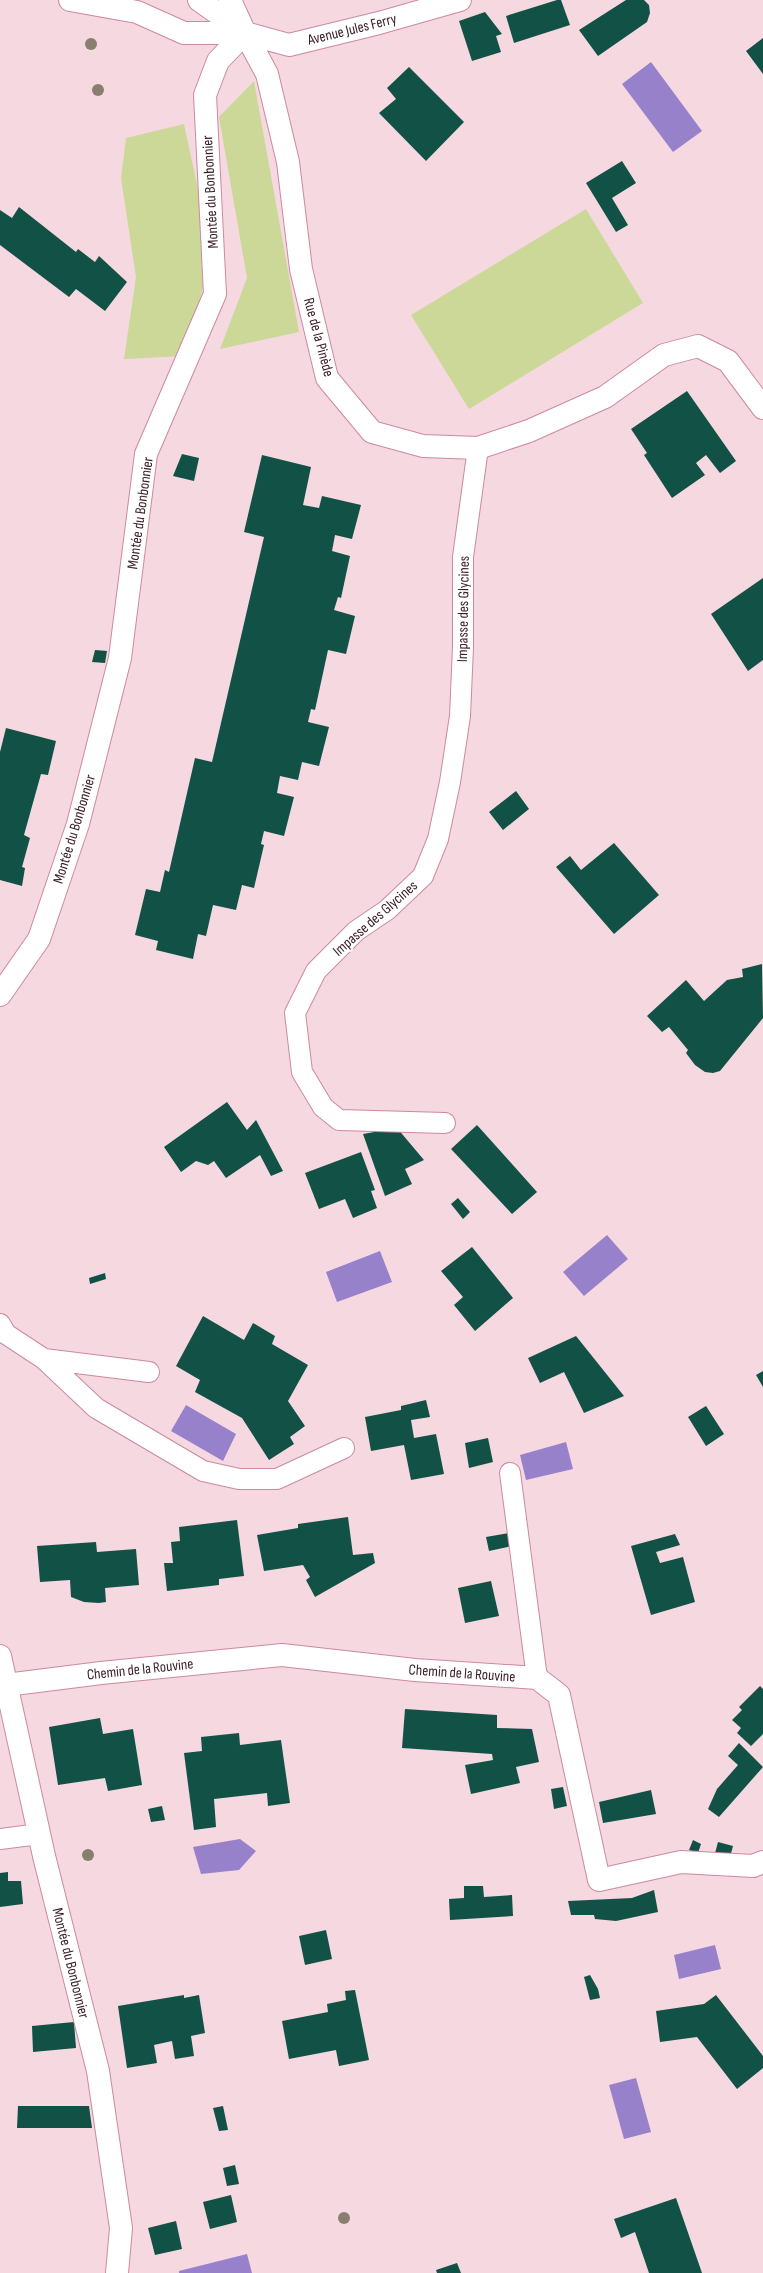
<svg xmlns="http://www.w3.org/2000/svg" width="763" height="2273" font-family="'Sofia Sans Condensed',sans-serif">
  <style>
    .green { fill: #ccd898 }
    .water { fill: #9781ca }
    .building { fill: #125145 }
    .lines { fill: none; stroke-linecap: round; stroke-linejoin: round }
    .lane-casing { stroke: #cc89a0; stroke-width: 22 }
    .street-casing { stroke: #cc89a0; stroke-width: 24 }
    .lane { stroke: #fff; stroke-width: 20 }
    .street { stroke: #fff; stroke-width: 22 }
    .tree { fill: #897f6f }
    .labels { text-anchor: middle; stroke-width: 4; stroke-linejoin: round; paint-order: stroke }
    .street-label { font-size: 15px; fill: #3b202a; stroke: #fff }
  </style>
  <rect width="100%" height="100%" fill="#f6d8e1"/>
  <path class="green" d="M254,81L299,332L220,349L247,278L219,117Z
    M184,124L198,189L204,284L184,356L124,359L136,277L121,178L126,138Z
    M586,209L643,303L469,409L411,315Z"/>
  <path class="water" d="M651,62L702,131L673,152L622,84Z
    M607,1235L628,1259L584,1296L563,1272Z
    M380,1251L392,1282L337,1302L326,1272Z
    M186,1405L236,1434L223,1461L171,1431Z
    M566,1442L573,1469L526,1480L520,1455Z
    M240,1839L256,1851L239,1870L201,1874L193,1847Z
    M715,1945L721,1969L679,1979L674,1955Z
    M636,2078L651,2132L624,2139L609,2085Z
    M247,2254L252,2273H179V2271Z"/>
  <path class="building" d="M557,0H561L570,25L514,43L506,16Z
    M626,0H644L649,5L650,13L647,22L598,56L579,30Z
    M485,12L502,34L496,36L501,52L472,61L459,21Z
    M763,38V74L746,51Z
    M409,67L464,122L426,161L379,113L396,99L387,88Z
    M622,161L636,183L612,198L628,225L616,232L586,183Z
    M19,207L76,252L78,249L95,262L99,256L127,282L105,311L76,289L69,297L0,245V210L12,218Z
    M687,391L736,461L720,473L706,455L696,463L705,475L672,498L644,455L647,453L631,429Z
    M182,454L199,458L194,481L173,476Z
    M262,455L311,467L303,505L319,508L322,496L361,505L352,539L335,535L332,551L350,556L341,598L338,597L334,610L355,616L346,654L328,650L315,710L311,709L308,722L329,727L319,766L302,762L298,780L280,776L277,793L294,797L284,836L264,831L261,844L264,845L254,888L242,885L236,910L213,905L206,936L198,934L193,959L156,950L158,941L135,935L146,889L160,892L165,870L169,872L195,758L212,762L264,537L244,532Z
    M763,578V660L748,671L711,614Z
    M95,650L107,651L105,663L92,662Z
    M6,728L56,741L48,775L41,774L24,835L30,838L22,867L25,868L22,886L0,880V752Z
    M516,791L529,809L503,830L489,812Z
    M614,843L659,895L614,934L556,867L570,856L581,870Z
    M762,964L763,1018L720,1071L713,1073L705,1072L695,1065L686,1053L688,1050L669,1027L662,1032L647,1016L686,980L704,1001L727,980L743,977L742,969Z
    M227,1102L247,1130L256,1120L283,1171L271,1176L260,1155L226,1178L214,1161L208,1165L196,1161L181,1172L164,1147Z
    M477,1125L537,1192L512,1214L451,1149Z
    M397,1128L424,1160L405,1169L412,1184L385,1196L363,1134Z
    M361,1152L375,1190L371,1191L377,1208L353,1218L345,1199L319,1209L305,1173Z
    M458,1198L470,1212L463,1219L451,1204Z
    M472,1247L513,1298L475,1331L454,1305L463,1297L441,1271Z
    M105,1273L106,1279L90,1284L89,1278Z
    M203,1316L244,1340L253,1323L275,1336L272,1344L308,1365L288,1401L305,1426L290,1437L294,1444L269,1460L242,1418L195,1392L200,1380L176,1366Z
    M576,1336L624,1396L584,1413L564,1372L540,1383L528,1358Z
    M763,1371V1387L756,1375Z
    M426,1400L430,1417L411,1420L414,1438L436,1434L444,1474L411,1480L404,1445L371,1451L365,1417L401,1410V1406Z
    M706,1406L724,1434L706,1446L688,1417Z
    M488,1438L493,1462L469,1468L465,1443Z
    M348,1517L353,1555L373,1553L375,1563L315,1597L306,1580L310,1577L303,1565L264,1571L257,1535L298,1528V1524Z
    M237,1520L244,1576L219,1579V1585L167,1591L164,1563H173L171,1542L180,1541L179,1527Z
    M509,1533L512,1546L489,1551L486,1537Z
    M675,1534L680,1545L656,1552L660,1563L683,1557L695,1602L651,1615L631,1546Z
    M96,1542L97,1552L136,1549L139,1585L105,1588L106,1602L99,1603L84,1602L71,1597L70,1580L40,1582L37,1546Z
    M491,1581L499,1616L465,1623L458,1588Z
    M760,1686L763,1689V1734L751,1746L737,1733L741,1728L732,1720L742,1710L739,1707Z
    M405,1709L497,1715V1728L532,1729L539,1762L516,1767L520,1783L471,1794L465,1765L493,1760L492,1754L402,1748Z
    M100,1718L103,1734L133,1729L142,1785L108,1791L105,1778L58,1785L49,1727Z
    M239,1733L240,1745L281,1740L290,1803L268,1806L267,1793L214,1799L216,1827L194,1830L184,1753L202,1751L201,1737Z
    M739,1743L763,1767L719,1817L708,1809L717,1789L738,1765L728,1756Z
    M563,1787L567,1806L554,1809L551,1789Z
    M651,1790L656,1814L603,1823L599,1802Z
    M162,1806L165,1820L151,1822L148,1809Z
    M693,1840L701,1844L698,1853L689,1850Z
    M718,1842L733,1846L729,1861L714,1857Z
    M8,1872V1881H21L23,1904L0,1907V1873Z
    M464,1886H483L484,1897L512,1895L513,1916L450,1920L449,1899L464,1898Z
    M654,1890L658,1912L616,1921L595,1919L594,1915H571L568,1901L632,1898Z
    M326,1930L332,1959L305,1965L299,1936Z
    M590,1975L598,1989L600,1998L590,2000L584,1977Z
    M355,1990L369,2060L339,2066L336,2050L289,2059L282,2021L328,2012L327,2004L346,2000L345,1991Z
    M184,1995V1998L199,1995L205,2033L191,2036L194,2056L175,2059L172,2041L154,2045L157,2063L127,2068L118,2006Z
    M716,1995L763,2056V2068L737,2089L697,2037L660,2042L656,2011L704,2004Z
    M74,2022L76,2048L33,2052L32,2026Z
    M18,2106H89L92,2128H17Z
    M223,2106L228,2130L219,2131L213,2108Z
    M235,2165L239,2184L227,2186L223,2168Z
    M231,2195L237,2222L210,2229L203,2202Z
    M676,2198L702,2273H649L635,2232L621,2238L614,2219Z
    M176,2221L182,2249L155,2255L148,2228Z
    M457,2263L461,2273H437L436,2270Z"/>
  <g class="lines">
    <g class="lane-casing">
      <path id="lane" d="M445,1123L339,1120L323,1107L302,1072L295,1013L316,971L356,931L387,910L423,876L438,839L450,782L460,716L463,647V557L478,448
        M0,1324L6,1334L44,1359L149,1372
        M44,1359L96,1408L203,1471L239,1479H277L344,1448
        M510,1473L537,1678
        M0,1839L39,1834"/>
    </g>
    <g class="street-casing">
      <path id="street" d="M70,0L137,12L184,33H245L289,45L379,23L460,0
        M199,0L244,32
        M230,0L245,33L267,74L288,162L301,269L327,378L372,432L423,446L478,448L529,431L605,397L664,355L698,346L728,361L763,408
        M0,995L39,939L78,824L120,658L146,454L215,294L205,95L218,61L245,33
        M0,1656L44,1856L98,2071L121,2228L117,2273
        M6,1685L101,1673L282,1655L415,1670L537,1678L559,1695L599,1880L681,1862L753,1866L763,1862"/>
    </g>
    <use href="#lane" class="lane"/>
    <use href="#street" class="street"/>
  </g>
  <g class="tree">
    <circle cx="91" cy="44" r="6"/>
    <circle cx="98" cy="90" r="6"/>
    <circle cx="88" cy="1855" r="6"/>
    <circle cx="344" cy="2218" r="6"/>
  </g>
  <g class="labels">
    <g class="street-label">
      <text transform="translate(352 29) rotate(-14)" y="5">Avenue Jules Ferry</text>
      <text transform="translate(210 192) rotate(-93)" y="5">Montée du Bonbonnier</text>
      <text transform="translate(319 337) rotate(75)" y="5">Rue de la Pinède</text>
      <text transform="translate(140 513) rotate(-82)" y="5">Montée du Bonbonnier</text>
      <text transform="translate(463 609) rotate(-89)" y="5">Impasse des Glycines</text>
      <text transform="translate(74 829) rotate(-73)" y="5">Montée du Bonbonnier</text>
      <text transform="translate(375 918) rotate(-41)" y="5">Impasse des Glycines</text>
      <text transform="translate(140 1669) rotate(-6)" y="5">Chemin de la Rouvine</text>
      <text transform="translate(462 1673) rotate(4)" y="5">Chemin de la Rouvine</text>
      <text transform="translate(71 1963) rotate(76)" y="5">Montée du Bonbonnier</text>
    </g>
  </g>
</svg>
